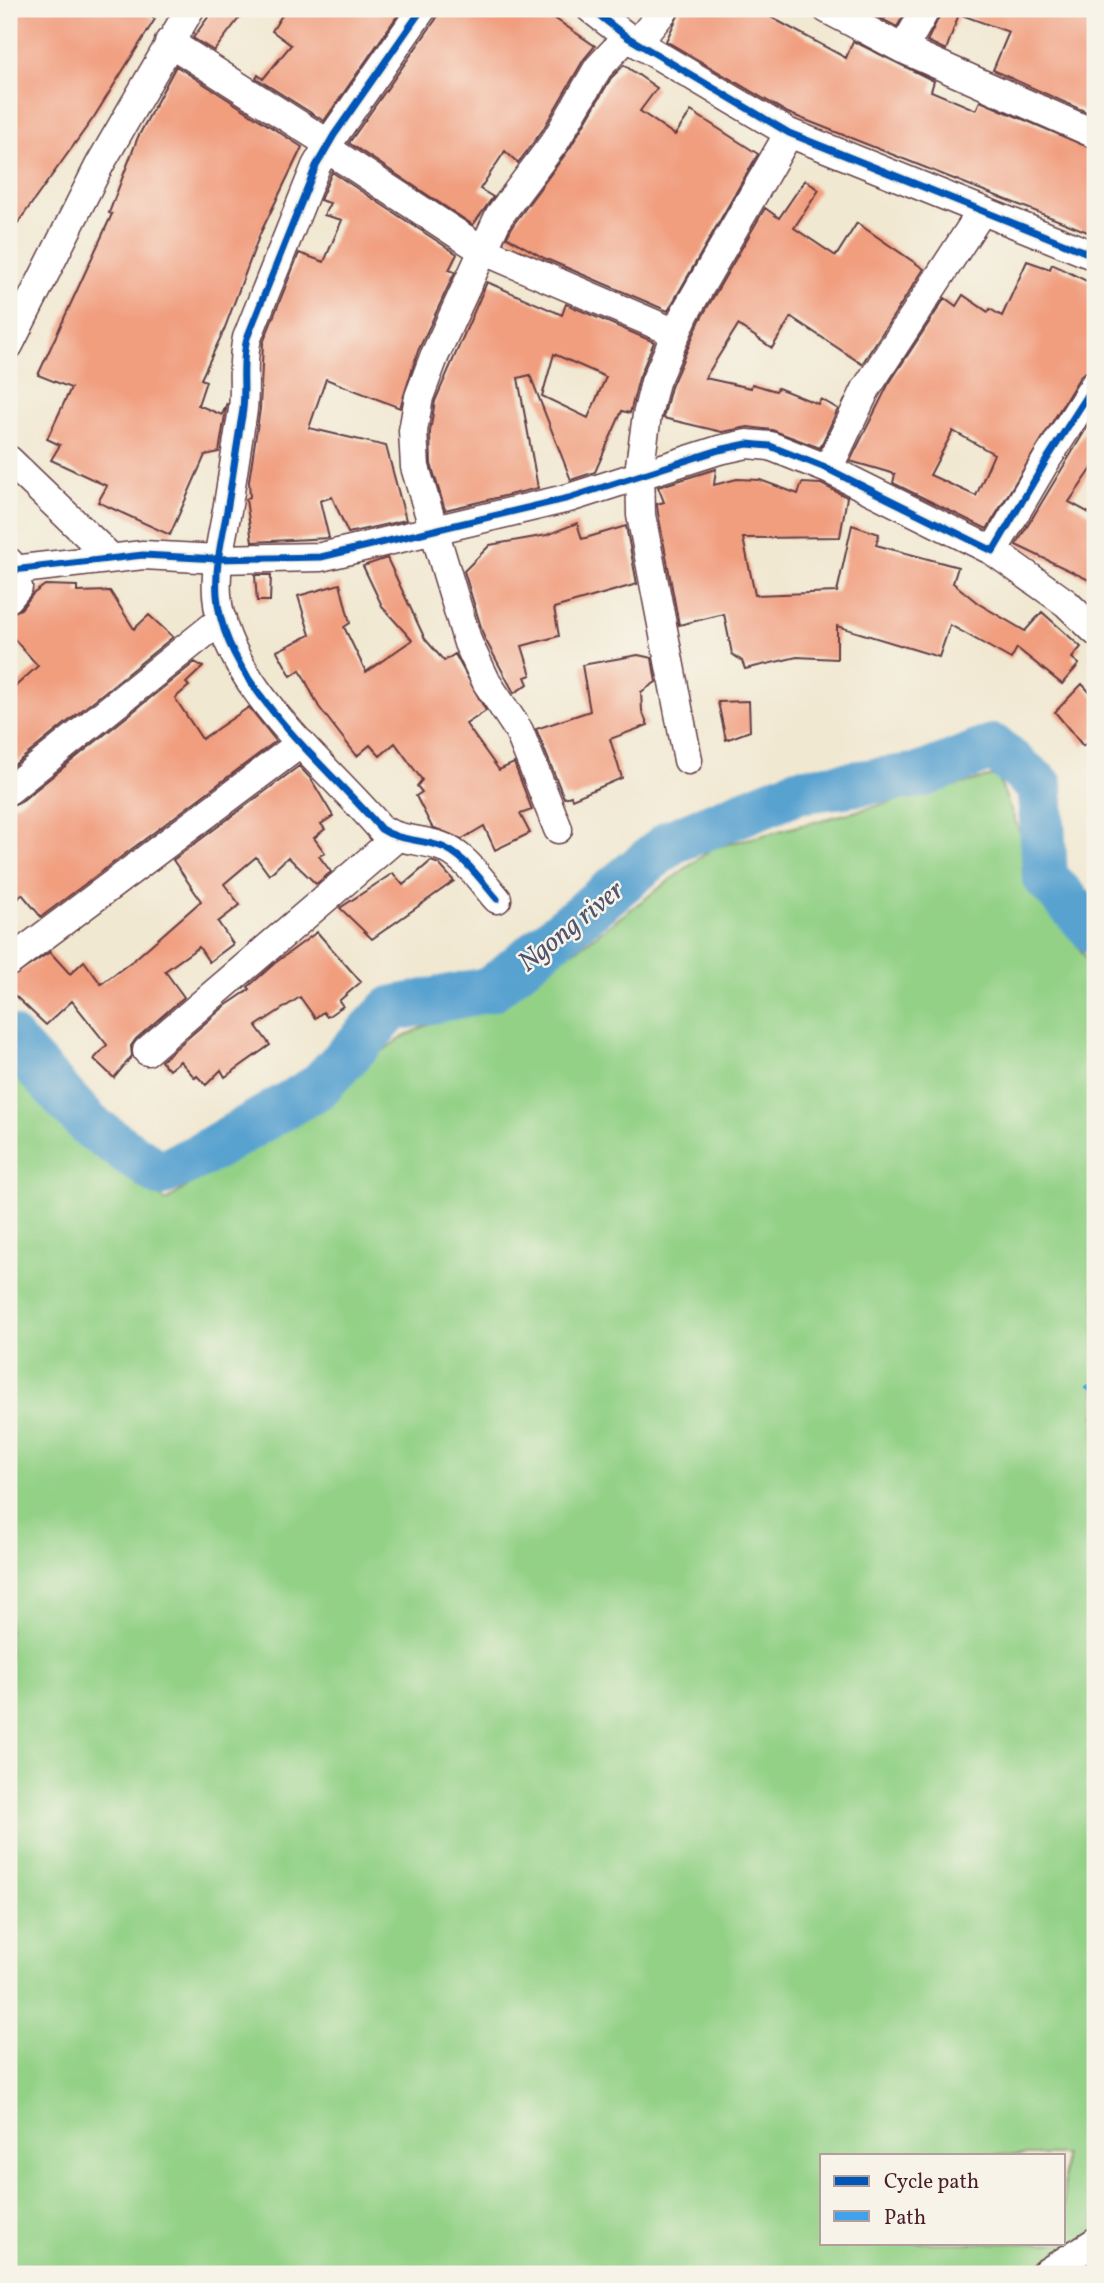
<svg xmlns="http://www.w3.org/2000/svg" width="1104" height="2283" font-family="Vollkorn,serif">
  <style>
    .green { fill: #93d186; stroke: #6e7858; stroke-width: 2; fill-rule: evenodd }
    .lines { fill: none; stroke-linecap: round; stroke-linejoin: round }
    .river { stroke: #59a2d0; stroke-width: 46 }
    .building { fill: #f19e7f; fill-rule: evenodd }
    .minor-casing { stroke: #633d44; stroke-width: 31 }
    .minor { stroke: #fff; stroke-width: 28 }
    .quiet { stroke: #40a2eb; stroke-width: 5; stroke-dasharray: 10 5; stroke-linecap: butt }
    .cycleway-casing { stroke: #f7f3e8; stroke-width: 11 }
    .cycleway { stroke: #0057b8; stroke-width: 7 }
    .labels { text-anchor: middle; stroke-width: 5; stroke-linejoin: round; paint-order: stroke }
    .water-label { font-size: 28px; font-style: italic; fill: #50536d; stroke: #f7f3e8 }
  </style>
  <rect width="100%" height="100%" fill="#f7f3e8"/>
  <filter id="ink" filterUnits="userSpaceOnUse"><feTurbulence type="fractalNoise" baseFrequency=".0143" numOctaves="2"/><feDisplacementMap in="SourceGraphic" scale="14" xChannelSelector="R" yChannelSelector="G"/><feConvolveMatrix kernelMatrix="1 2 1 2 8 2 1 2 1" color-interpolation-filters="sRGB"/></filter>
  <filter id="wash" filterUnits="userSpaceOnUse"><feTurbulence type="fractalNoise" baseFrequency=".00686" numOctaves="4" result="noise"/><feDisplacementMap in="SourceGraphic" scale="28" xChannelSelector="R" yChannelSelector="G"/><feGaussianBlur stdDeviation="1.57" result="paint"/><feColorMatrix in="noise" values="0 0 0 0 0 0 0 0 0 0 0 0 0 0 0 0 0 1.4 0 .05"/><feComposite in="paint" operator="in"/></filter>
  <g filter="url(#wash)">
    <rect width="100%" height="100%" fill="#f1e8d1"/>
    <path class="green" d="M997,775L1048,903L1095,971V2274H9V1073L166,1201L401,1038L579,948L713,848ZM822,2155H1064V2243H822Z"/>
    <g class="lines">
      <path class="river" d="M9,1038L90,1126L160,1174L201,1155L318,1087L391,1009L491,989L671,842L797,791L922,775L993,747L1040,786L1045,877L1095,932"/>
    </g>
    <g id="blocks">
      <path class="building" d="M9,9H139L155,19L94,117L9,235Z
        M214,9H246L214,51L193,38Z
        M286,9H402L324,121L256,78L258,75L263,79L291,45L272,31Z
        M438,9H541L595,46L584,59L542,131L518,163L505,151L480,189L493,197L473,225L349,143L436,19Z
        M681,9H756L846,58L853,41L934,81L931,91L976,110L980,101L1095,150V220L1090,233L788,113L666,41Z
        M867,9L885,18L890,9H907L897,27L866,11Z
        M943,9H1095V116L993,70L1009,32L959,14L946,50L927,41Z
        M624,65L657,88L640,111L675,135L691,111L758,154L668,311L544,258L507,237L513,225L570,148L611,78Z
        M176,66L302,147L260,234L224,330L201,379L206,381L198,405L222,415L227,403L219,452L205,455L170,535L98,502L107,486L51,460L60,445L47,439L71,388L38,375L112,214L109,213L138,137Z
        M332,172L457,254L449,270L455,272L418,351L400,408L326,379L309,428L386,446L406,520L348,533L332,497L320,501L329,538L252,542L246,499L250,497L249,481L260,409L263,343L299,253L324,262L342,220L324,215L330,203L320,200Z
        M805,180L819,190L794,228L836,256L857,223L924,269L862,364L791,317L772,348L738,325L705,378L751,388L752,384L776,391L778,388L818,404L821,399L838,409L820,448L772,430L748,427L722,432L663,418L671,387L700,320L765,208L779,218Z
        M1027,261L1050,269L1052,264L1095,285V367L1081,375L987,529L893,483L895,474L850,461L888,385L945,298L956,306L963,295L988,312L990,309L1002,316ZM953,431L994,454L976,496L930,475Z
        M487,282L562,315L566,304L654,342L639,378L630,413L622,411L595,472L571,480L530,375L518,378L538,488L445,510L431,464L430,432L435,401ZM554,354L606,377L588,418L542,396Z
        M1095,414V464L1069,502L1095,516V583L1016,545Z
        M716,469L714,485L737,479L760,480L798,494L802,483L821,484L847,497L840,537L743,538L755,595L837,592L852,525L879,534L876,545L958,567L953,583L979,604L1025,631L1042,612L1081,647L1072,658L1079,664L1062,684L1017,648L1011,659L950,625L939,657L837,626V659L797,657L745,669L742,661L732,654L724,614L679,625L658,513L657,504L664,502L658,487Z
        M577,523L582,539L626,526L637,584L554,608L559,636L522,646L531,675L525,677L528,684L514,693L484,637L464,571L490,545L547,535Z
        M387,558L425,639L444,661L455,654L486,711L466,724L499,770L514,763L532,810L520,814L530,833L495,850L484,826L462,839L432,827L416,796L422,792L417,786L422,780L395,743L380,756L370,745L357,756L319,707L300,670L291,676L277,651L310,635L298,596L340,584L350,623L344,627L366,672L412,640L383,608L363,566Z
        M255,575H271L270,601H257Z
        M45,585L77,586V592L110,591L134,629L149,615L173,637L9,769V692L38,666L9,633V614L21,609L33,594Z
        M638,655L652,658L656,682L641,692L642,711L648,725L610,739L622,778L572,799L571,796L564,798L536,729L590,711L582,665Z
        M195,662L203,667L186,683L189,686L175,698L202,739L249,707L276,741L41,917L22,894L9,909V806L19,803Z
        M1082,684L1095,698V736L1083,746L1055,712Z
        M749,701L750,731L726,740L718,702Z
        M299,766L311,779L333,816L321,824L325,829L314,838L325,853L319,856L331,872L316,884L288,857L269,875L256,857L224,884L240,905L218,922L233,944L209,962L199,947L165,971L184,997L136,1039L131,1046L132,1056L114,1078L94,1059L107,1045L72,1001L46,1025L9,990V979L50,952L70,974L84,961L101,984L135,959L201,901L173,860Z
        M431,861L439,864L454,881L372,939L340,908L393,873L403,885Z
        M317,932L361,982L339,1001L343,1006L327,1017L323,1012L315,1018L300,997L256,1026L270,1045L225,1077L221,1070L206,1085L197,1076L195,1078L180,1061L169,1070L161,1061L225,1006L250,989L248,987L275,963Z"/>
    </g>
  </g>
  <g filter="url(#ink)">
    <use href="#blocks" fill-opacity="0" stroke="#633d44" stroke-width="2"/>
    <g class="lines">
      <g class="minor-casing">
        <path id="minor" d="M422,9L334,135L316,166L247,338C240,367 247,390 242,416C236,449 232,483 226,516C221,542 215,568 217,595C223,684 327,765 381,829C399,841 420,839 440,846C464,854 481,881 497,899
          M591,9L627,37L789,133L1095,256
          M827,9L903,49L1095,134
          M169,42L329,144
          M637,43L665,9
          M903,49L926,9
          M326,148L482,250L676,333
          M9,345L100,164L190,9
          M9,460L111,558
          M828,469L866,389L982,211
          M993,551L1066,603L1095,631
          M9,562L18,587L9,598
          M13,570L143,555L218,559L321,557L569,498L719,450L747,444L770,446L828,469L993,551L1047,459L1095,384
          M688,760L641,515L640,465L647,415L655,382L685,313L789,133
          M9,790L222,619
          M558,829L519,731L487,683L468,643L415,467L413,431L419,397L434,357L499,216L556,140L598,68L627,37
          M9,962L301,743
          M147,1051L397,837
          M1044,2274L1095,2242"/>
      </g>
      <use href="#minor" class="minor"/>
      <path class="quiet" d="M1085,1386L1095,1394"/>
      <g class="cycleway-casing">
        <path id="cycleway" d="M422,9L334,135L316,166L247,338C240,367 247,390 242,416C236,449 232,483 226,516C221,542 215,568 217,595C223,684 327,765 381,829C399,841 420,839 440,846C464,854 481,881 497,899
          M591,9L627,37L789,133L1095,256
          M13,570L143,555L218,559L321,557L569,498L719,450L747,444L770,446L828,469L993,551L1047,459L1095,384"/>
      </g>
      <use href="#cycleway" class="cycleway"/>
    </g>
  </g>
  <g class="labels">
    <g class="water-label">
      <text transform="translate(570 925) rotate(-39)" y="10">Ngong river</text>
    </g>
  </g>
  <rect width="1104" height="2283" fill="none" stroke="#f7f3e8" stroke-width="35"/>
  <rect x="820" y="2154" width="245" height="91" fill="#f7f3e8" stroke="#b29e9c" stroke-width="2"/>
  <rect x="834" y="2176" width="35" height="10" fill="#0057b8" stroke="#b29e9c" stroke-width="2"/>
  <text x="884" y="2188" font-size="21" fill="#4a1f2b">Cycle path</text>
  <rect x="834" y="2211" width="35" height="10" fill="#40a2eb" stroke="#b29e9c" stroke-width="2"/>
  <text x="884" y="2224" font-size="21" fill="#4a1f2b">Path</text>
</svg>
